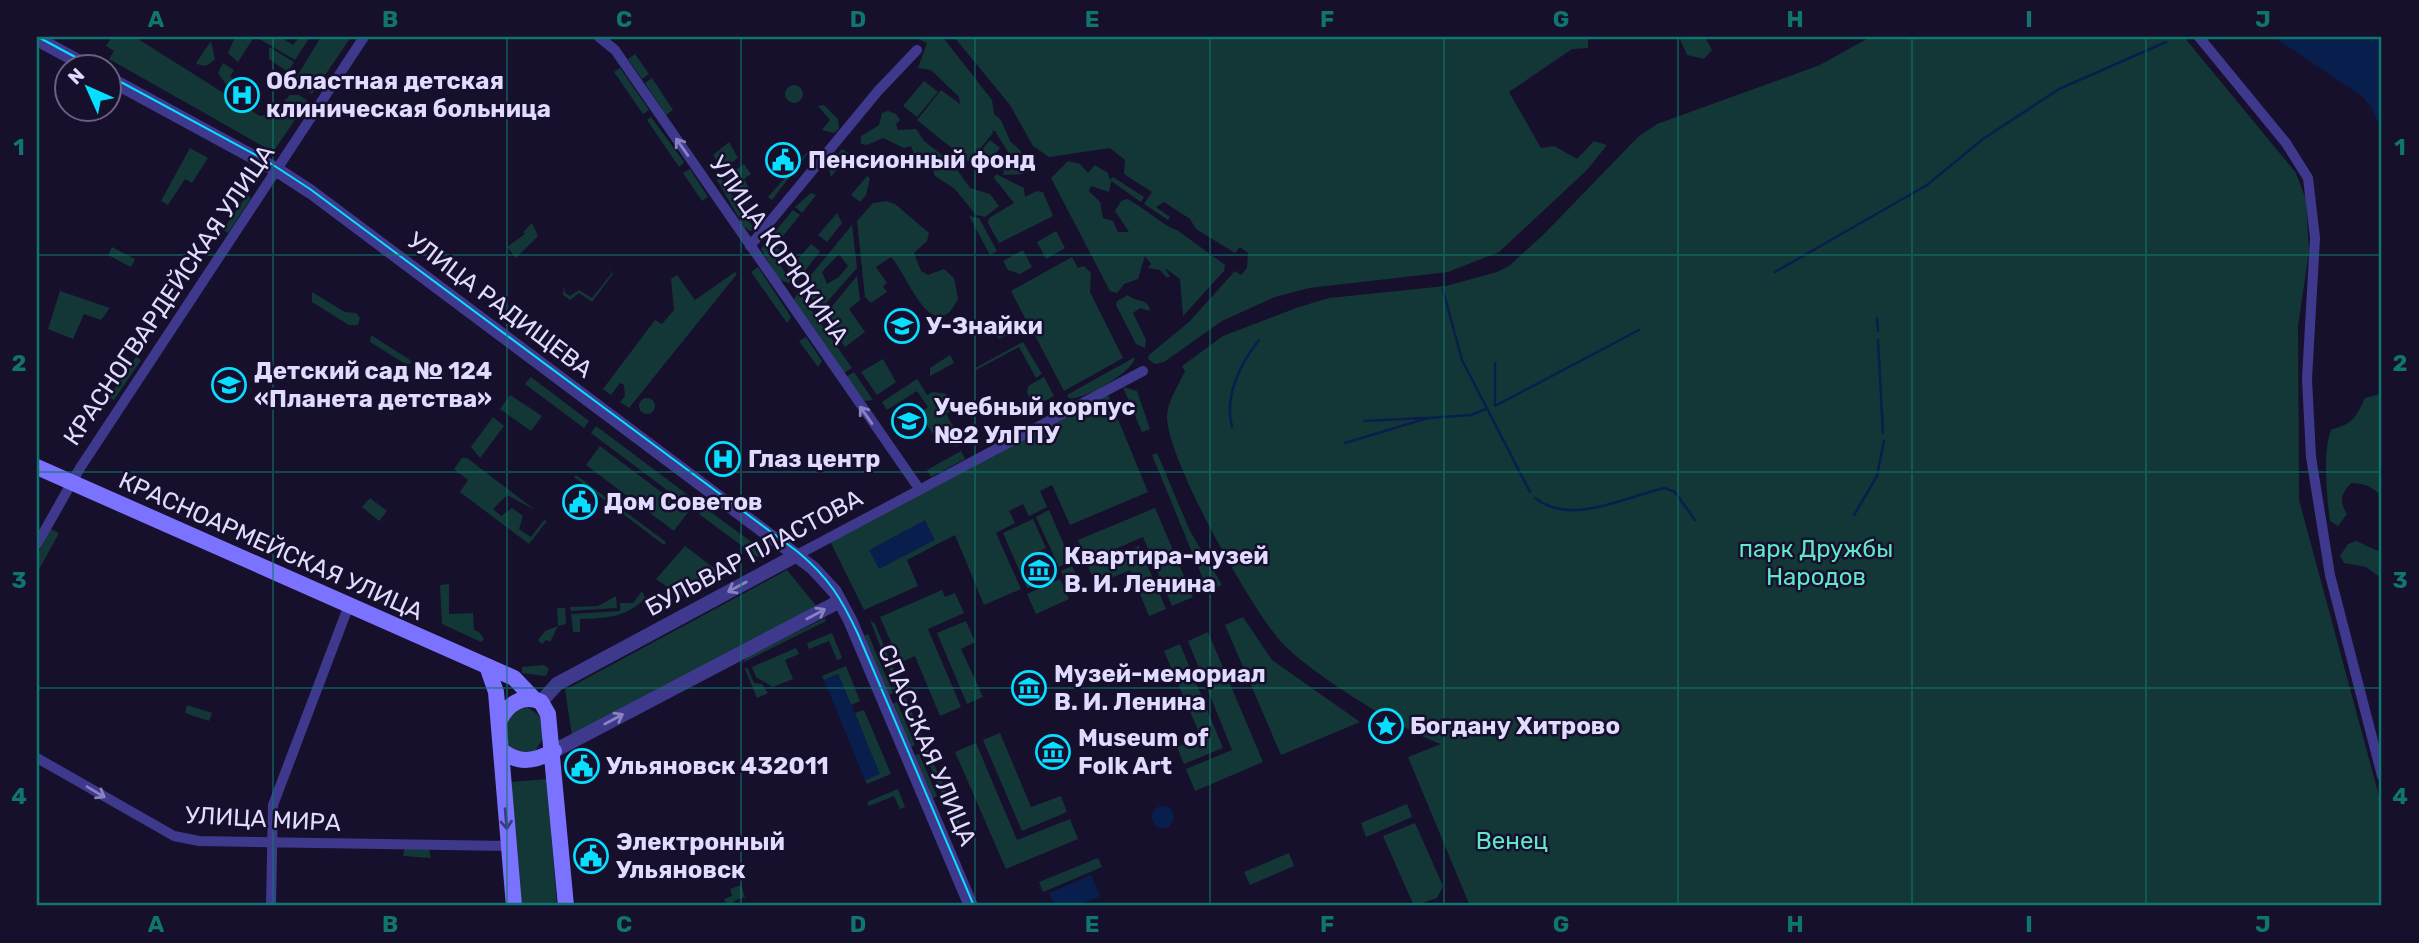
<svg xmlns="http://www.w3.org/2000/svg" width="2419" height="943" font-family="Rubik,sans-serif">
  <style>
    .green { fill: #133737; fill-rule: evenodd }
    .water { fill: #081f4e }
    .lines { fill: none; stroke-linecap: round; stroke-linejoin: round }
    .stream { stroke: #081f4e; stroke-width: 2.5 }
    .minor { stroke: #3f398e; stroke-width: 10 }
    .tertiary { stroke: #3f398e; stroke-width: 14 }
    .secondary { stroke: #7b73ff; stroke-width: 16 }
    .tram { stroke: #08deff; stroke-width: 2 }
    .oneway { stroke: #8882c1 }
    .oneway2 { stroke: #3e3881 }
    .grid { fill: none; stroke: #0f766e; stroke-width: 2; stroke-opacity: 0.55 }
    .labels { text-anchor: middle; stroke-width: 5; stroke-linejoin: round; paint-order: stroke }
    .poi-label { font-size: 24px; font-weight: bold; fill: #e1dcff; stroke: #16102d; text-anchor: start }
    .street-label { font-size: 24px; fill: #e1dcff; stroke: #16102d }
    .park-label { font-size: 24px; fill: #60e7ca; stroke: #16102d }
    .neatline { fill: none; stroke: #0f766e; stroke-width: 2.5 }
    .grid-label { font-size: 23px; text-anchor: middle; font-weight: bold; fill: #0f766e }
  </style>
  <rect width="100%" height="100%" fill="#16102d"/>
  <path class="green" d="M112,37H135L260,116L273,114L290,95H299L308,101L273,152L109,59L114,51L106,46Z
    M235,37H254L238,62L228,53Z
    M256,37H280L293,45L299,37H310L295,60Z
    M321,37H351L312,94L298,84L297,76Z
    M914,37H942L945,40L992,100L994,114L1001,120L1010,141L1021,151L1023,174L1003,175L1008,152L995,131H992L993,133L969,162L917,120L941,90L960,104L959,97L931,70L918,68L927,43Z
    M954,37H1588V48L1572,49L1509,92L1541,148L1554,146L1577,159L1594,141L1607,145L1587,170L1499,252L1448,272L1309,288L1275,297L1222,321L1164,362L1155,364L1148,359L1149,355L1189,322L1235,271L1241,275L1247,268L1248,253L1240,247L1235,253L1196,229L1190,219L1164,202L1156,207L1170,217L1168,220L1144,204L1152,192L1124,174L1125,160L1110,148L1049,157L1033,146L1010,105Z
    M1679,37H1705L1712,50L1704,59L1687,55Z
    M1870,37H2184L2296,173L2306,200L2309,251L2298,326L2299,500L2382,807V906H1470L1408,757L1441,744C1400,729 1315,676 1284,645C1254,615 1165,456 1167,415C1168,401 1179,384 1185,371L1182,366L1223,336L1299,307L1329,298L1446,286L1497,272L1509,266L1544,234L1638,137L1657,124L1820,65Z
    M211,41L215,59C209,65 205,68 196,63Z
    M269,47L294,62L288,72L269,59Z
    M635,54L649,74L642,79L628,59Z
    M223,63L234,70L230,77L252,92L248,98L225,83L218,73Z
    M620,68L649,110L643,114L614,72Z
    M652,78L673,110L666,115L645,83Z
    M924,81L938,92L917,117L903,106Z
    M785 94a9 9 0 1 1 18 0a9 9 0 1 1-18 0Z
    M824,105L838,119L839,129L834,133L822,130L830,120L818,106Z
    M888,111L896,114L900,120L896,124L898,130L916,129L924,141L953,164L970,188L990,194L999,206L985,217L976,215L955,189L935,176L931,165L915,157L911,146L904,148L883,138L867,145L861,144V136L879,125L882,113Z
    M651,117L684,162L679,167L647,120Z
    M990,140L1000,148L983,169L973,160Z
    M817,141L772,200L768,197Z
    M729,142L738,158L722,169L713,155Z
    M190,148L208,158L192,183L185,179L168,205L161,201Z
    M842,149L850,154L831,177L828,167Z
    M1068,161L1080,164L1088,173L1095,165L1108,173L1110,180L1113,177L1144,197L1141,202L1111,181L1109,192L1091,186L1089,191L1100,202L1103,218L1113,221L1118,232H1129L1115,211L1121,201L1127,199C1141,205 1166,228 1177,230L1225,265L1224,271L1183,316L1180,279L1165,268L1170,277H1166L1160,270L1148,268L1151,264L1145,256L1138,279L1124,284L1117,293L1110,291L1051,178Z
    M744,164L751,174L744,179L749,188L745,196L751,200L746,205L727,176Z
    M690,169L708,197L702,201L683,173Z
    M996,174L1024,188L1025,197L1037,191L1043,192L1053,216L999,243L988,223L989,218L1014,203L994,178Z
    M867,176L870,178L866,195L860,202L851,195Z
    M720,177L755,230L750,231L744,227L717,180Z
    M811,193L816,195L802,213L795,207Z
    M247,195L251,198L228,233L223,230Z
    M886,201L895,204L929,233L927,241L914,253L921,271L928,275L944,269L954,278L958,299C932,352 905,269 891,257L876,267L887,283L883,286L887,292L871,303L865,297L857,221L873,203Z
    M793,210L800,215L775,246L795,262L811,244L820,251L797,282L768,240Z
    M837,213L842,223L827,242L818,235Z
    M969,216L979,218L997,251L990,255Z
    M532,223L538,236L516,258L507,247L525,234L523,232Z
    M852,225L857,268L820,310L803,285ZM839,254L848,266L839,277L827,284L822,272Z
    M1056,231L1065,248L1046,259L1037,242Z
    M765,243L793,284L779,280L761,249Z
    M112,247L135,259L131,267L108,255Z
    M1023,250L1032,267L1020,274L1008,270L1003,261Z
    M1072,257L1078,268L1084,266L1091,273L1090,292L1123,358L1064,391L1029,324L999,339L990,326L997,322L1004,332L1026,320L1011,291Z
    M606,261L613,274L592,302L579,293L570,300L563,295L564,286L565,293L570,296L579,290L592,298L612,273Z
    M758,267L791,317L787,323L751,272Z
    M735,272L737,274L629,408L620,402L625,396L624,385L620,383L611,395L603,389L655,320L662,324L674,310L671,279L677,275L695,300Z
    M857,276L860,300L849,309L865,332L845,347L824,316Z
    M60,291L110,308L101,320L84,314L73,339L48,329Z
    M798,291L852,368L844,373L794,300Z
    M312,292L345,312L356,313L360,318L358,325H349L312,302Z
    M1128,295C1136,303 1148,297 1150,311L1140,308L1133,313L1146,340L1145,348L1136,344L1116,305L1117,301Z
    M371,335L410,360L411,363L407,365L370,342Z
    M806,337L822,361L818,367L799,341Z
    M1023,342L1042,374L1036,378L1019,347L976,370L975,368Z
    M950,355L954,363L930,376V368Z
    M136,357L141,360L114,400L109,397Z
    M1135,357C1135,371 1081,402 1069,398L1067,395Z
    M883,359L896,382L877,395L861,372Z
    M854,372L873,400L864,401L846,377Z
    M531,377L589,421L584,428L525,384Z
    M1044,377L1054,396L1034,407L1027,393L1028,386Z
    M917,379L927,395L933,392L946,394L954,409L946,414L961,440L970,436L971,439L956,447L943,428L933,434L919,413L928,407L917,391L887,410L882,402Z
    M1123,387L1137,391L1150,429L1142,432Z
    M2380,394L2382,396V498C2375,487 2364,483 2351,483C2341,494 2339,501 2347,514L2338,526L2330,521C2327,500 2322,445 2332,429C2353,425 2357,415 2365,398Z
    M510,395L542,416L531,431L500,409Z
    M1108,395L1148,492L1070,525L1052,485L1040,491L1047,507L1029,516L1023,504L1009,511L1015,523L996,533L1021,589L984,605L955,535L907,560L918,586L864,610L830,541Z
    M639 406a8 8 0 1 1 16 0a8 8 0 1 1-16 0Z
    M493,417L504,426L480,458L471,447Z
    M596,426L696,501L691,508L591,433Z
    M600,446L688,512L674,531L586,465Z
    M961,451L965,459L931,477L927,470Z
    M1157,453L1190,531L1222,585L1208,591L1152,455Z
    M462,458H467L535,510L507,495L493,509L501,516L512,508L523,516L519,529L531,537L544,520L547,521L529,544L460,492L468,480L454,469Z
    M576,475L666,542L664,545L574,477Z
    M370,498L387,511L379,521L362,507Z
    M704,507L765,552L757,557L699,514Z
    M1155,508L1193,597L1172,606L1143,537L1087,561L1078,540Z
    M1049,510L1071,561L1059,567L1036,517Z
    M1033,519L1046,548L1029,556L1033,565L1023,570L1031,587L1027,588L1003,533Z
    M51,529L59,533L37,573V555Z
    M2356,541L2378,551L2382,547V579L2366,567L2344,563L2340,556L2348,544Z
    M685,546L723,575L680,596L656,579Z
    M1139,546L1166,609L1149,616L1130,570L1096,584L1088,567Z
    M1072,566L1083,589L1071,595L1061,571Z
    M787,570L817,607L572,735L565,690Z
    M1060,579L1069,599L1036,614L1027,594Z
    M449,584V614L473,613L474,630L479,632L484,639L481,642L442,624L440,585Z
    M942,590L945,597L955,593L964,613L928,629L961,707L940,716L915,656L904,661L898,658L880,617Z
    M642,591L645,598C627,618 605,618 580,619V632H573L571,614L620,611V603H633Z
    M616,596L617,608L571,611L570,607L598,606Z
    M557,608H565L566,624L558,626L550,642L546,640L542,644L538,640L545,631L558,626Z
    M1243,617L1272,660L1360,722L1281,755L1225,625Z
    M825,618L826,621L742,663L747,657Z
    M870,620L875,624L901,687L897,689Z
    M966,621L975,642L961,649L983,697L967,704L937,633Z
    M1208,632L1263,762L1195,791L1186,769L1232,750L1188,641Z
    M832,633L842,658L837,660L829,641L809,649L807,643Z
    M868,634L893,693L889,695L864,636Z
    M1180,644L1223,748L1184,764L1177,747L1201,737L1164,651Z
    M796,648L799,654L785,660L793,679L773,687L756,677L752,667Z
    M544,665L549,669L546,676L522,673V667Z
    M846,666L860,701L851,705L838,674L824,680L822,676Z
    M747,667L754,683L762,684L768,693L757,698L745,669Z
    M906,698L923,740L919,741L902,700Z
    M897,702L915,745L911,747L892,704Z
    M187,705L212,713L209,721L185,713Z
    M527,707L540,716L543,738L536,750L524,755L510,747C502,731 506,709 527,707Z
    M864,710L891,774L867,784L865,780L879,774L855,713Z
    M1000,733L1031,807L1061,796L1067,812L1022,831L983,740Z
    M976,743L1017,840L1070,819L1078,839L1006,869L955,752Z
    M928,750L946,792L942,793L924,752Z
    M919,754L937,796L933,798L915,755Z
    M547,779L557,906H521L511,782Z
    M898,789L905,807L900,809L894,796L869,806L867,802Z
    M951,802L969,844L965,845L947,804Z
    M1407,804L1412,817L1366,837L1361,823Z
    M1415,823L1443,886L1437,898L1414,906L1383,836Z
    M405,848L429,849L431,858L403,856Z
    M1289,853L1294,866L1250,885L1244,872Z
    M1098,858L1102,867L1043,892L1039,882Z
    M741,885L745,897L734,901L735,906H727L724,899L732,896L730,889Z"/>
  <path class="water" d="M2274,37H2382V130L2371,107L2363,97Z
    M925,520L935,540L879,569L869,550Z
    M838,674L880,774L865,780L824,680Z
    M1152 817a11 11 0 1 1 22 0a11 11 0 1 1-22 0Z
    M1091,875L1100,896L1077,906H1055L1049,893Z"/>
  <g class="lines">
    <path class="stream" d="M1775,272L1927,185L1983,139L2059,89L2166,42
      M1443,290L1462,360L1530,492
      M1877,318L1878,331
      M1878,340L1883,433
      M1495,363V406L1639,330
      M1364,421L1424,418
      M1232,427C1224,396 1240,364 1259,340
      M1345,443L1428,418L1471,415L1486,409
      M1535,498C1572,527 1626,496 1665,488L1675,492L1695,520
      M1854,515L1877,476L1884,441"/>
    <path class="minor" d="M599,37L615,50L920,490
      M2199,37L2286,143L2308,178L2315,238L2307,379L2311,457L2330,575L2382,776
      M750,246L878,91L917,50
      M37,544L80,468L364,37
      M797,555L1143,371
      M37,758L174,836L199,841L509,846
      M271,906L273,805L349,605"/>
    <path class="tertiary" d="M37,39L87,66
      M108,78L277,170L311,192L813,568L835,592L850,620L971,906
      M541,702L557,684L797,555
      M554,751L840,601"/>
    <path class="secondary" d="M37,467L514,678L534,699
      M487,666L496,692L514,906
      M499,722C506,705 523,693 541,702L548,714L566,906
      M501,750C519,765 535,761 554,751"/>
    <path class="tram" d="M38,37L92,66
      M108,75L267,161L310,189L798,552C829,578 841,598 858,634L974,906"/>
  </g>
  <defs><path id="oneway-shaft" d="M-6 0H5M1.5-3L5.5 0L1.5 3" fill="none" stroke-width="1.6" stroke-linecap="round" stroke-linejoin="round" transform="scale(1.75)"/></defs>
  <g class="oneway">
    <use href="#oneway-shaft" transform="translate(682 147) rotate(-125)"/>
    <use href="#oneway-shaft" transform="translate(866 415) rotate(-125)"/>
    <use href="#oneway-shaft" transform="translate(737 587) rotate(152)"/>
    <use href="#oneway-shaft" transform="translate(816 614) rotate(-28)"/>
    <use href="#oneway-shaft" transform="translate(614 719) rotate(-28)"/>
    <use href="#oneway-shaft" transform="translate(96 792) rotate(31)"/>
  </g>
  <use class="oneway2" href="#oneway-shaft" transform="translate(506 819) rotate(85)"/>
  <path class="grid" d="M273,37V906M507,37V906M741,37V906M975,37V906M1210,37V906M1444,37V906M1678,37V906M1912,37V906M2146,37V906M37,255H2382M37,472H2382M37,688H2382"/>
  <defs>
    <g id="hospital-ring" transform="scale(1.75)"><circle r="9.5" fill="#16102d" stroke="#08deff" stroke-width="1.5"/><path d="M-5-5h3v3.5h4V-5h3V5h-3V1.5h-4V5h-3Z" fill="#08deff"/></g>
    <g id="civic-ring" transform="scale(1.75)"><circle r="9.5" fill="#16102d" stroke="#08deff" stroke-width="1.5"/><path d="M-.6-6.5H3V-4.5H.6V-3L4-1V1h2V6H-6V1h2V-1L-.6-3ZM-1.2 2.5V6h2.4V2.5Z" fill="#08deff"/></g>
    <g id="school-ring" transform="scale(1.75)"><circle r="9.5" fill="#16102d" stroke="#08deff" stroke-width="1.5"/><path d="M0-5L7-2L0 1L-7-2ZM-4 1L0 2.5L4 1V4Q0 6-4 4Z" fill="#08deff"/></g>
    <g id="university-ring" transform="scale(1.75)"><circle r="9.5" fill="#16102d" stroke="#08deff" stroke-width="1.5"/><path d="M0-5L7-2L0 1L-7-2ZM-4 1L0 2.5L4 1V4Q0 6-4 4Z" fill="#08deff"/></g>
    <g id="museum-ring" transform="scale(1.75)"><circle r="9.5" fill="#16102d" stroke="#08deff" stroke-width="1.5"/><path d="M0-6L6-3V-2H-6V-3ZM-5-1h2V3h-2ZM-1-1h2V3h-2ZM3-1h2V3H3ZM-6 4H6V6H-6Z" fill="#08deff"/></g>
    <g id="sight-ring" transform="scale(1.75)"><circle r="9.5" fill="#16102d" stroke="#08deff" stroke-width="1.5"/><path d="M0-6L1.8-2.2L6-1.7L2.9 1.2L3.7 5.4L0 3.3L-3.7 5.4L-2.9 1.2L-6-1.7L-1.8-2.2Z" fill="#08deff"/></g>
  </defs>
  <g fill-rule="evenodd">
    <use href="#hospital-ring" x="242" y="95"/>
    <use href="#civic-ring" x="783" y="160"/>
    <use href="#school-ring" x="902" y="326"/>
    <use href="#school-ring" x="229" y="385"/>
    <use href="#university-ring" x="909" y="421"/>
    <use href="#hospital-ring" x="723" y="459"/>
    <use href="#civic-ring" x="580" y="502"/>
    <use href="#museum-ring" x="1039" y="570"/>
    <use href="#museum-ring" x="1029" y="688"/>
    <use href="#sight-ring" x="1386" y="726"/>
    <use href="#museum-ring" x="1053" y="752"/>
    <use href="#civic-ring" x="582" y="766"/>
    <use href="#civic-ring" x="591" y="856"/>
  </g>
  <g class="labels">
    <g class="poi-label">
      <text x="266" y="89">Областная детская<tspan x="266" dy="28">клиническая больница</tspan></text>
      <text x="808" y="168">Пенсионный фонд</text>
      <text x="926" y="334">У-Знайки</text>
      <text x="254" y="379">Детский сад № 124<tspan x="254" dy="28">«Планета детства»</tspan></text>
      <text x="934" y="415">Учебный корпус<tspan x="934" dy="28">№2 УлГПУ</tspan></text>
      <text x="748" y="467">Глаз центр</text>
      <text x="604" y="510">Дом Советов</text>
      <text x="1064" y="564">Квартира-музей<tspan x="1064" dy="28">В. И. Ленина</tspan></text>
      <text x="1054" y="682">Музей-мемориал<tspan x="1054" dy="28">В. И. Ленина</tspan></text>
      <text x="1410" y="734">Богдану Хитрово</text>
      <text x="1078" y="746">Museum of<tspan x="1078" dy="28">Folk Art</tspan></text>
      <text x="606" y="774">Ульяновск 432011</text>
      <text x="616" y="850">Электронный<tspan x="616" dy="28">Ульяновск</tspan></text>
    </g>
    <g class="street-label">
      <text transform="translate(779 250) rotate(55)" y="8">УЛИЦА КОРЮКИНА</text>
      <text transform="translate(169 295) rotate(-56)" y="8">КРАСНОГВАРДЕЙСКАЯ УЛИЦА</text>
      <text transform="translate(500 305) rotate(37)" y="8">УЛИЦА РАДИЩЕВА</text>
      <text transform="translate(271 546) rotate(24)" y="8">КРАСНОАРМЕЙСКАЯ УЛИЦА</text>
      <text transform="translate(754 553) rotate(-28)" y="8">БУЛЬВАР ПЛАСТОВА</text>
      <text transform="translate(927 745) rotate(67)" y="8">СПАССКАЯ УЛИЦА</text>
      <text transform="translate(263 819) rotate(3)" y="8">УЛИЦА МИРА</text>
    </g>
    <g class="park-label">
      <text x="1816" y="557">парк Дружбы<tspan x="1816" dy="28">Народов</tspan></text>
      <text x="1512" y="849">Венец</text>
    </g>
  </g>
  <rect width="2419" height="943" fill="none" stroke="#16102d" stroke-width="77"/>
  <g transform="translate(88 88) rotate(315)"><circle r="33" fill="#16102d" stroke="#676281" stroke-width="2"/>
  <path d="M0-5L12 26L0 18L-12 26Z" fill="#08deff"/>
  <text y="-10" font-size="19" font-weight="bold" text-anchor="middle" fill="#e1dcff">N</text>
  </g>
  <rect x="38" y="38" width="2342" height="866" class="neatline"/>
  <g class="grid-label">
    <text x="156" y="27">A</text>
    <text x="390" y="27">B</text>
    <text x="624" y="27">C</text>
    <text x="858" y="27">D</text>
    <text x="1092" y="27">E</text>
    <text x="1327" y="27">F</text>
    <text x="1561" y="27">G</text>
    <text x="1795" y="27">H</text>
    <text x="2029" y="27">I</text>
    <text x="2263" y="27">J</text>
    <text x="19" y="155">1</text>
    <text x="2400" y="155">1</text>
    <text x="19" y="371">2</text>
    <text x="2400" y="371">2</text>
    <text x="19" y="588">3</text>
    <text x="2400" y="588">3</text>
    <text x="19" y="804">4</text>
    <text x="2400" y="804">4</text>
    <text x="156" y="932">A</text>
    <text x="390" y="932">B</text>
    <text x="624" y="932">C</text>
    <text x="858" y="932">D</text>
    <text x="1092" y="932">E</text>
    <text x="1327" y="932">F</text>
    <text x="1561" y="932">G</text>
    <text x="1795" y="932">H</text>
    <text x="2029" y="932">I</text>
    <text x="2263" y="932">J</text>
  </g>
</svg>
